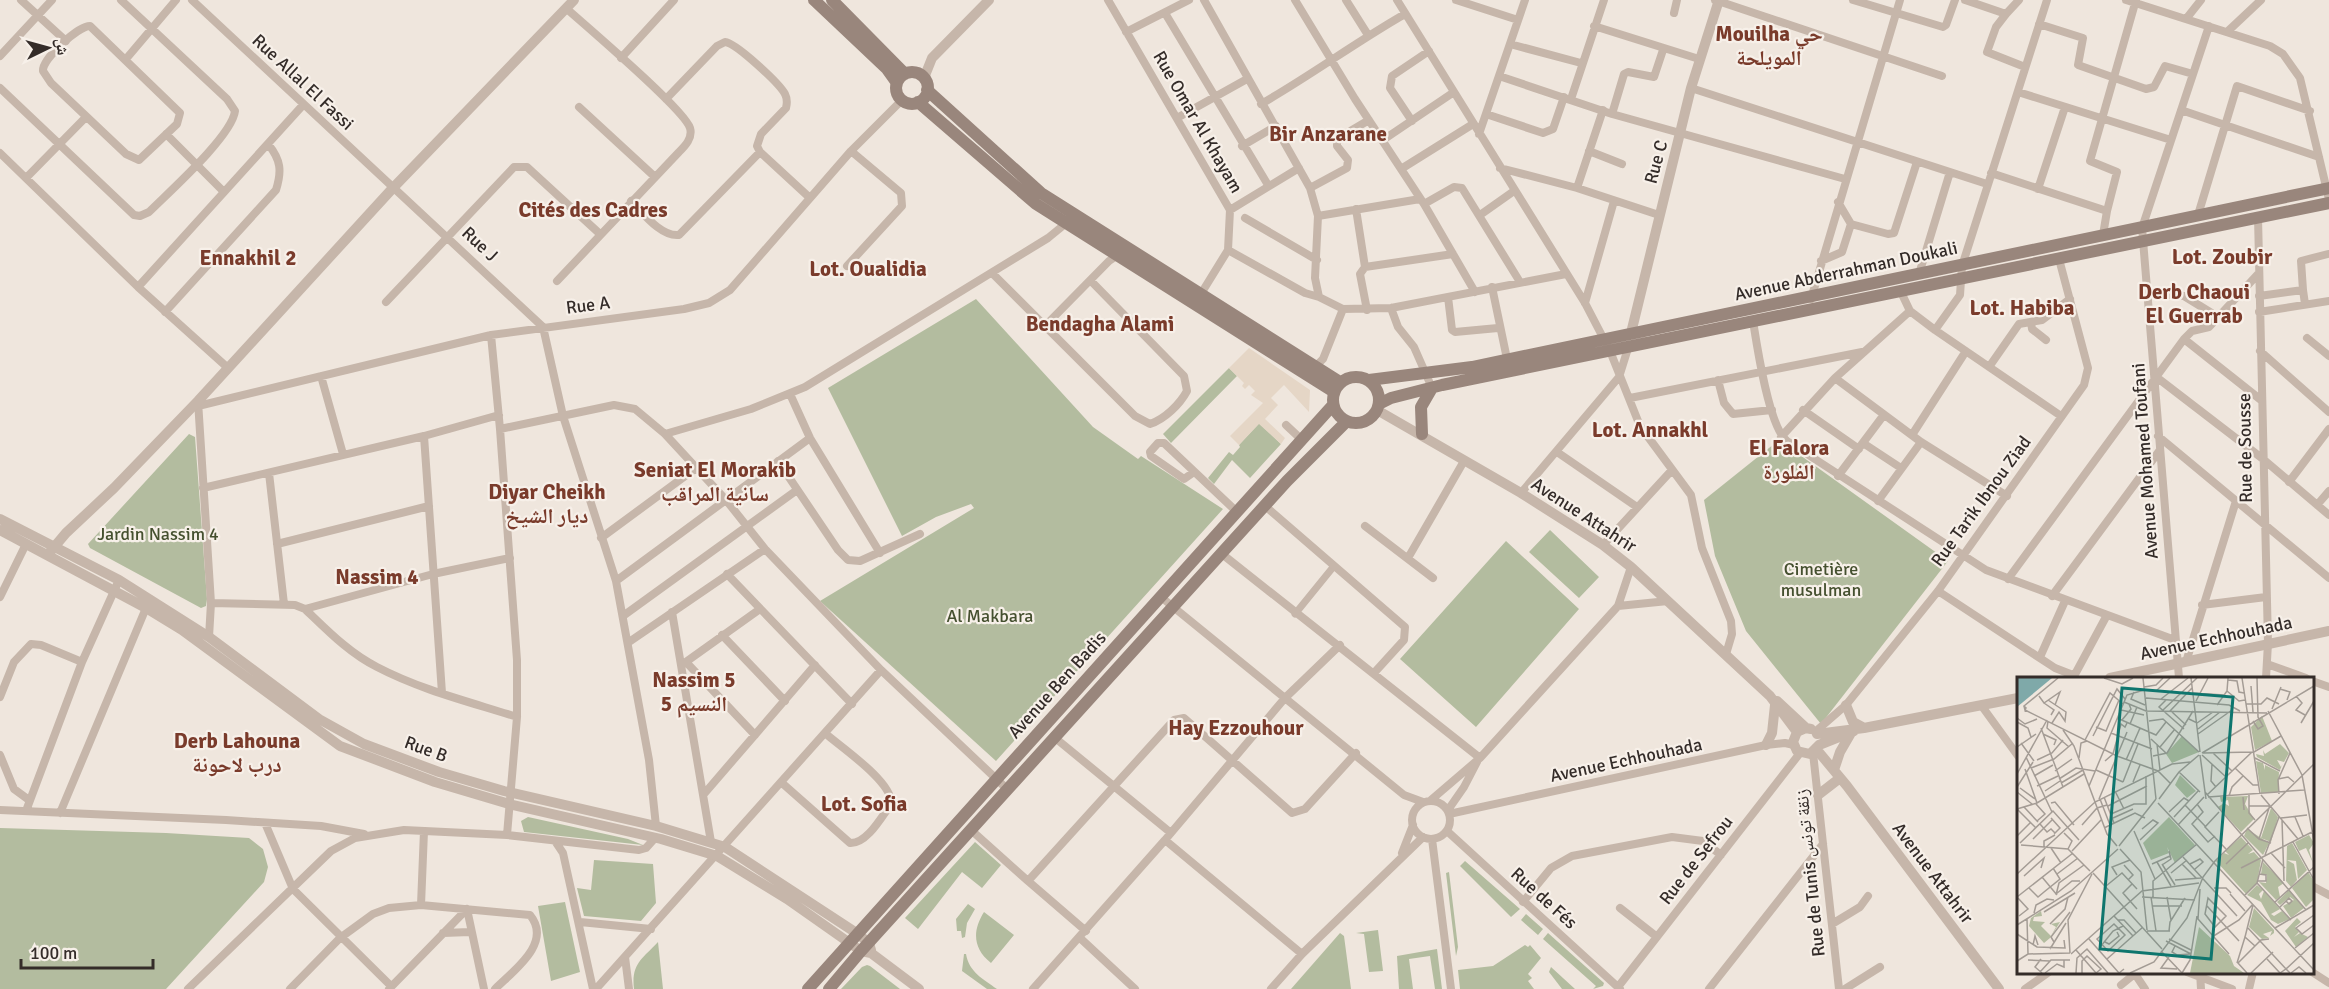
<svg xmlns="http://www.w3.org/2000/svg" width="2329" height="989" font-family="Signika,'Noto Naskh Arabic',sans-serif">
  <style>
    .green { fill: #b3bc9f }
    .plaza { fill: #e5d6c6 }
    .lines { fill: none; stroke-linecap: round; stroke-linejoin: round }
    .pedestrian { stroke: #c6b6aa; stroke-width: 7 }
    .minor { stroke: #c6b6aa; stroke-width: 8 }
    .tertiary { stroke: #c6b6aa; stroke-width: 10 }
    .secondary { stroke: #99867c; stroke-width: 12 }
    .labels { text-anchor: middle; stroke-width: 4.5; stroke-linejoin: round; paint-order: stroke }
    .street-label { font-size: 18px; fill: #342c29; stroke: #f7f0e9 }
    .park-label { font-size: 18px; fill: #45502f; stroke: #f7f0e9 }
    .quarter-label { font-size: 21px; font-weight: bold; fill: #7a3b2b; stroke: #f7f0e9 }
    .inset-road { fill: none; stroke: #a49c95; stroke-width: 1.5 }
    .view { fill: #0f766e; fill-opacity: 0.15; stroke: #0f766e; stroke-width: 3 }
    .inset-edge { fill: none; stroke: #342c29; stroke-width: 3 }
  </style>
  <rect width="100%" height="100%" fill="#efe6dd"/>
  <path class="green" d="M976,299L1093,427L1138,459L1141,456L1223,509L996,761L820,601L974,508L971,504L936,517L902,536L828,388Z
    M1229,368L1237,376L1171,443L1163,434Z
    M1259,423L1281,444L1250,478L1232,460L1214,484L1208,478L1229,452L1233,455L1240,447L1239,445Z
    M189,434L195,437L207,599L206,606L201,608L90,548L88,544Z
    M1779,440L1948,561L1821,724L1746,631L1715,556L1704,500Z
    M1550,530L1599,577L1579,598L1529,552Z
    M1506,541L1579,609L1476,727L1400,659Z
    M528,817L628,839L643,845L524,832L521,821Z
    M0,828L166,833L249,838L263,849L268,867L264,882L166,989H0Z
    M975,842L1001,865L982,888L962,872L918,929L905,918Z
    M594,860L653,864L656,903L641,921L584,916L577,888L591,890Z
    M1465,861L1520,909L1511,917L1460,866Z
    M1449,872L1458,947L1456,956L1446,873Z
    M565,902L580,972L551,981L538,906Z
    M968,904L975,909L967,923L965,937L962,938L961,931H957L956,919Z
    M984,912L1014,935L991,963C973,949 972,931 984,912Z
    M1526,914L1543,929L1538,935L1521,920Z
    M1378,930L1383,971L1369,972L1364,934L1356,933Z
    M1340,933L1344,936L1351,989H1291Z
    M1548,933L1604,983L1603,986L1593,989L1596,986L1543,939Z
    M658,942L663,989H634C631,964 642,959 658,942Z
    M1525,945L1528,947L1530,945L1541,958L1528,974L1532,978L1528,981L1534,989H1460L1458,970L1493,966Z
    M1437,949L1442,989H1435L1430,956L1409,959L1413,989H1399L1397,956Z
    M964,954H966C969,972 983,979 997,989H987L962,971Z
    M867,965L870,966L900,989H841L862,967Z
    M1551,967L1575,989H1562L1549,972Z"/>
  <path class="plaza" d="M1249,348L1310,390L1309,412L1284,385L1271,398L1278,405L1265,419L1285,438L1281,444L1259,424L1239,445L1230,436L1263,403L1251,395L1255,391L1249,385L1245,389L1242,386L1244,383L1229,368Z"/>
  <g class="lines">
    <path class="pedestrian" d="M1295,614L1334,566"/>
    <path class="minor" d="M21,0L66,41
      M192,0L543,327L563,416L616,581L649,760L656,826
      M1108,0L1230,210L1228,250L1199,297
      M1204,0L1310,188L1318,216L1315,278L1319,297L1343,309L1391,308L1566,274
      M1295,0L1355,99L1424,204L1475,292
      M1346,0L1368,35
      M1397,0L1585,303L1610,351L1640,426L1691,495L1702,548L1731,621L1732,634L1726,654
      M1456,0L1518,20
      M1715,0L1942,76
      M1853,0L1943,27L1946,25L1955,0
      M1965,0L2006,14L1996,27L1987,52L2025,67
      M2047,0L1962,266L1960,295L1935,330L2061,416
      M2126,0L2270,46L2283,54L2300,78L2329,199
      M1165,13L1268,185
      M1674,13L1677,0
      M2006,14L2019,0
      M2186,19L2201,0
      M2039,24L2083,38L2078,65L2146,89L2154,87L2165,66L2193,74
      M90,26L180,113L177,124L139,160L126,154L51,83L43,71C42,59 78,26 90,26Z
      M1594,26L1699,59
      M1126,32L1189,0
      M2227,32L2261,0
      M1510,44L1581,63
      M0,56L52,0
      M621,58L674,0
      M126,59L176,0
      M1499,76L1612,114L1845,179
      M0,88L134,215L140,216L149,212C169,192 232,136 235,111L227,99L121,0
      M1691,88L1987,184
      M2018,92L2171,140
      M666,99L717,46L725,42C736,43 779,83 785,94C787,98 787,104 786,108L761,134L757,146L760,152L810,198
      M1571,99L1604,0
      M1261,104C1310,76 1356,42 1405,14
      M579,107L655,177
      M2181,110L2319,157
      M1486,114L1543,133L1553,129L1564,97
      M1612,114L1624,74L1628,72L1654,77L1663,50
      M1177,118L1247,79
      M1412,121L1390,88L1392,76L1429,51
      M166,134L224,192
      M1479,134L1525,0
      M1383,140L1454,92
      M1242,146L1276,126
      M1589,151L1622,164
      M0,153L138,287L228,368
      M1500,168L1577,188L1659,215
      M1401,169L1473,124
      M1991,173L2107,211L2103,235
      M26,178L86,117
      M1310,188L1347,168L1348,160L1337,146V139L1369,120
      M1577,188L1603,110
      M2038,189L2065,107
      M631,201C643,213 661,237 679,235L760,152
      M1424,204L1454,187L1462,188L1520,282
      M1356,209L1365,267
      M1230,210L1299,168
      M2107,211L2117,172L2090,161L2136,0
      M1480,215L1514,191
      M2198,215L2237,86L2310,111
      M1318,216L1420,199
      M2258,217L2268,643L2266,678
      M1245,218L1317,260
      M1851,224L1888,234L1894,233L1917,162
      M1228,250L1305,293L1319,297
      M1821,261L1842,252L1851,224L1838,202
      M847,266L902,206L901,193L851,151
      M992,273L1135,416L1150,424C1165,419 1180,404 1187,391L1184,376L1091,281
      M1919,274L1950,172
      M557,281L679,152C685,146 693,138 690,128C684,109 587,27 567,9
      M138,287L303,105
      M1492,287L1507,359
      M2303,290L2301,261L2328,254
      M2148,293L2184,296L2218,317
      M2259,296L2303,290L2305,304
      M1448,297L1452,330L1455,332L1498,328
      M1811,299L1900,0
      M386,302L514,167H527L600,234
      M1585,303L1614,201
      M1391,308L1398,327L1414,347L1432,388
      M1367,310L1360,274L1365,267L1453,254
      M1910,311L1935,330
      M165,312L276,190C282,171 281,160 268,144
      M2259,312L2329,301
      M1753,321C1757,346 1769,428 1787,441L1986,570L2175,640
      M2031,322L2032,329L2046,340
      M1044,327L1109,261L1121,253
      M491,335L500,429L517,660V717L507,835
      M2307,338L2329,356
      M2184,339L2192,331L2209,327L2259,273
      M2260,351L2329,412
      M1315,367L1323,359L1343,309
      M1989,367L2019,324L2042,320L2070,299
      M321,376L343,454
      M2155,376L2263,459L2329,515
      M1835,378L1921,442L2007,496
      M1718,380L1724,403L1733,414L1772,410
      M790,394L810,438L880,553
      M1630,398L1862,352
      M198,401L211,603L209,637
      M198,406L491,335L684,309L709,303L730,290L851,151L902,100
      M1803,410L1859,449
      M1286,425L1302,440
      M500,429L614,405L635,409L665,434L726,500L765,549L881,670L1007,789
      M665,434L751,409L805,387L1048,238L1070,220
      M1912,435L1966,351
      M424,436L442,693
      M2158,436L2329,578
      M1781,437L1835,378L1910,311L1900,290
      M1863,443L1901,468
      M1557,452L1637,507
      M778,461L838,550L848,560L860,561L920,534
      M1194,472L1184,479L1151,456L1150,452L1158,443H1164L1237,512
      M269,473L284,604
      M1838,476L1883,416
      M2289,482L2329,429
      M203,488L424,436L499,415
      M1521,493L1619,377L1629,345
      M1878,501L1921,442
      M2317,505L2329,491
      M1265,506L1405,627L1404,640L1374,673
      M1365,526L1433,578
      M601,538L696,468
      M277,544L429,506
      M1603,545L1672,470
      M1222,554L1480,758
      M1408,558L1464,461
      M727,574L852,704
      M2008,579L2184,339L2261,400
      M616,581L810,438
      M1938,591L2055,668L2073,675
      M2052,596L2160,450
      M0,597L26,544
      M1161,597L1404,795L1423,802
      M211,603L295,605L305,609C327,630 349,653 377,667C421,690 470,702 517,717
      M2202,605L2266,597
      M1618,606L1668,601
      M305,609L433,574L510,558
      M672,612L711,842
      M623,616L797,490
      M722,635L785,701
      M629,642L765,549
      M2040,657L2065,601
      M686,662L755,735
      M2186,662L2236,501
      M683,664L760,609
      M2267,664L2306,678
      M2073,678L2107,615
      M2179,678L2142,228L2209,26
      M2312,681L2329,687
      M0,697L14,662L31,644L41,645L82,662
      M1981,705L2018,756
      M1815,732L1846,705L1938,591L2084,385L2088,368L2059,259
      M1054,737L1171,833
      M1813,753L1839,989
      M0,755L14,789L29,800
      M782,783L850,843C867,844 882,816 891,804C894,783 841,747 826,734
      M704,794L815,665
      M1431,800L1480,758L1618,606L1631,567
      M1412 820a19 19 0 1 1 38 0a19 19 0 1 1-38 0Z
      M0,810L226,820L321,826L364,834
      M1448,810L1464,787L1477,762
      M26,811L82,662L119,580
      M60,813L146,608
      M1449,814L1766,745L1785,743L1794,745
      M265,823L293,889L391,986
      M971,830L1028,881
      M1447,831L1620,989
      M1432,839L1451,989
      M1165,840L1285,698L1340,645
      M555,841L563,853L593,989
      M1402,853L1413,825
      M2312,886L2329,895
      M1523,902L1551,868L1572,856L1672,837L1703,841L1721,855
      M421,905L424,831
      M1620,908L1657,937
      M467,909L484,989
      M580,922L651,929
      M1832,924L1860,907L1868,896
      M1086,931L1028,881L1174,720L1184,718L1292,813L1305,809L1356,753
      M443,933L470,932
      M1080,938L1135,989
      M625,957L629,989
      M2187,972L2232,989
      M2200,972L2201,989
      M2312,972L2329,983
      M2135,974L2145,989
      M2121,985L2137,972
      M1618,987L1800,753
      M188,989L331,851L355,838L404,830L507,835L639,850L646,848L655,838
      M290,989L340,938L373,914L389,908L421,905L530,915C553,943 513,971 495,989
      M389,989L467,909
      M596,989L881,670
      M1033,989L1165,840L1302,954
      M1271,989L1302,954L1423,837
      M1709,989L1823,844
      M1845,989L1880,967
      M2025,989L2049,972
      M2249,989L2253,972"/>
    <path class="tertiary" d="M924,78L932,58L989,0
      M1631,333L1691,88L1719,0
      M1377,410L1521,493L1603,545L1631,567L1770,696L1797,732
      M0,519L119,580L209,637L319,719L364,744L439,772L504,791L656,826L725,847L858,934L869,943L871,950
      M0,530L146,608L182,630L340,746L435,782L509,804L661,839L717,856L787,899L861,951L871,953L919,989
      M50,552L66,533L114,488L198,401L392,189L574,0
      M2110,678L2329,631
      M1777,701L1806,728L1811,729
      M1846,705L1853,722L1864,728
      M1806,728L1797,732L1793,742L1797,751L1810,754L1819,745L1854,731
      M1817,734L1864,728L2018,698
      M1766,745L1772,733L1775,705
      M1817,750L1847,786L1999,989
      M1834,770L1840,752L1851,733
      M1818,795L1840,778"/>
    <path class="secondary" d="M814,0L887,69L897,83
      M832,0L905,74
      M896 88a16 16 0 1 1 32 0a16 16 0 1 1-32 0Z
      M927,90L1041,193L1340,382
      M918,102L1036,204L1334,392
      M1333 400a23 23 0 1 1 46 0a23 23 0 1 1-46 0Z
      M1369,380L1472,367L2329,188
      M1379,404L1391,398L1442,385L2329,203
      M1422,434L1421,407L1432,388
      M808,989L1333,405
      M829,989L861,951L1287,481L1347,421"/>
  </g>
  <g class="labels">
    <g class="street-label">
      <text transform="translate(303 82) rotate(43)" y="6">Rue Allal El Fassi</text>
      <text transform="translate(1198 122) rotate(60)" y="6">Rue Omar Al Khayam</text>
      <text transform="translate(1656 162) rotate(-75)" y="6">Rue C</text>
      <text transform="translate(480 244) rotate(43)" y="6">Rue J</text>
      <text transform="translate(1846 271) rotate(-12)" y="6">Avenue Abderrahman Doukali</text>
      <text transform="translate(588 305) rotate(-7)" y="6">Rue A</text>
      <text transform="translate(2245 448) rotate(-91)" y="6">Rue de Sousse</text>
      <text transform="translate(2145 461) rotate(-94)" y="6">Avenue Mohamed Toufani</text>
      <text transform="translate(1981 501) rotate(-54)" y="6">Rue Tarik Ibnou Ziad</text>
      <text transform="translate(1584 515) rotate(33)" y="6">Avenue Attahrir</text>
      <text transform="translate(2216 638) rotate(-12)" y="6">Avenue Echhouhada</text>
      <text transform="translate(1057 685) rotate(-48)" y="6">Avenue Ben Badis</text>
      <text transform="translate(426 749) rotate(20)" y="6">Rue B</text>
      <text transform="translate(1626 760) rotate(-12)" y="6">Avenue Echhouhada</text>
      <text transform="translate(1696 860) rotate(-52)" y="6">Rue de Sefrou</text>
      <text transform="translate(1810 873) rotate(-96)" y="6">Rue de Tunis زنقة تونس</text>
      <text transform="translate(1933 873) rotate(53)" y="6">Avenue Attahrir</text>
      <text transform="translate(1544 898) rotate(42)" y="6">Rue de Fés</text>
    </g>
    <g class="park-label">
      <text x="158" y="540">Jardin Nassim 4</text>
      <text x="1821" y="575">Cimetière<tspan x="1821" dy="21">musulman</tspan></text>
      <text x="990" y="622">Al Makbara</text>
    </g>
    <g class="quarter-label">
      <text x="1769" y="41">Mouilha حي<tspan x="1769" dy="24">المويلحة</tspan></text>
      <text x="1328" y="141">Bir Anzarane</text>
      <text x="593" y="217">Cités des Cadres</text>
      <text x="2222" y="264">Lot. Zoubir</text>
      <text x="248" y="265">Ennakhil 2</text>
      <text x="868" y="276">Lot. Oualidia</text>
      <text x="2194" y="299">Derb Chaoui<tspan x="2194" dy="24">El Guerrab</tspan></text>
      <text x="2022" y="315">Lot. Habiba</text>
      <text x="1100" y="331">Bendagha Alami</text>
      <text x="1650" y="437">Lot. Annakhl</text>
      <text x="1789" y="455">El Falora<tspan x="1789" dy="24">الفلورة</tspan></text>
      <text x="715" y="477">Seniat El Morakib<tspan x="715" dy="24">سانية المراقب</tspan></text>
      <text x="547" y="499">Diyar Cheikh<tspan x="547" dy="24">ديار الشيخ</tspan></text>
      <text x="377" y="584">Nassim 4</text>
      <text x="694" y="687">Nassim 5<tspan x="694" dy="24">النسيم 5</tspan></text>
      <text x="1236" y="735">Hay Ezzouhour</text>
      <text x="237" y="748">Derb Lahouna<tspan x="237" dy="24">درب لاحونة</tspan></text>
      <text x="864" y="811">Lot. Sofia</text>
    </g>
  </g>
  <g transform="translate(2017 677)">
    <rect width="297" height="297" fill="#efe6dd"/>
    <path d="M245,39L255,64L238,73L234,50ZM165,59L182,75L155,86L149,77ZM263,67L272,76L267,85L260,83L264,90L266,86L263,93L240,80L239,77L247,79L246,73L248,77ZM239,84L246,86L248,93V88L262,95L261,115L244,116ZM163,98L179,114L170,121L158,108ZM231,119L228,127L237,142L224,155L201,130L207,126L212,129L211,123L204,125L203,120ZM254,131L261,140L254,165L244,161ZM152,140L178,168L158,186L150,170L152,176L134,183L126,166ZM230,152L252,166L246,178L227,159ZM292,158L297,166L292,173L296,186L289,171L282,174L278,165ZM224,160L236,173L231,177L237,175L244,183L240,206L229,217L199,184L207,176L212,178L208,174ZM275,166L290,193L281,202L279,184L270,183L277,187L280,203L274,210L269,204L270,169ZM246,185L267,206L261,210L263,220L259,223L242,205L249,206L250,198L244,197ZM291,195L297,204V222L289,230L275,211ZM240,208L246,213L242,217L244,222L247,214L263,232L254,237L257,239L265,234L273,242L261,247L254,243L244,225L230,218ZM272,213L287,231L274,241L266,229L277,223L273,220L263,228L260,225ZM237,231L257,253V256L253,259L255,254L246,257L252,261L245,262L232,250ZM24,234L25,239L17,240L16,244L28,245L24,249L34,259L39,250L34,247L43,245L33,261L27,266L12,249L14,241ZM280,241L284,245L278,250L282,255L277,260L283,256L291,260L279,270L268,254ZM182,250L213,279L217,289L227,296H173Z" fill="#b3bc9f"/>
    <path d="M0,1H35L0,30Z" fill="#7fa9a9"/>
    <path class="inset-road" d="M87,1L105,7L116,1M126,1L139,122M174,1L183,75M225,1L243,117M211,3L220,4L222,15L227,16M234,9L236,35M127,10L139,8L146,1M263,12L273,15L270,23M139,14L153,1M210,14L222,24L228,23M117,15L114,22L128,28M176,16L207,18M22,19L27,26L43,15L38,28M279,19L285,26L279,33L288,38M129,21L212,28L223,34M144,22L171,1M31,23L49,35L48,44L42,35L35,46M149,23L142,30L167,52M179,24L191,1M107,25L129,34L250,36M27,26L37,33L34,38M229,27H244L250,21L262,27M200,28L210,14L211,1M7,29L8,33L9,31L7,29L41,1M255,32L264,10M8,33L100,79L141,94L153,106M104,33L127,38M146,33L180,1M153,34L175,11M251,34L285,98L297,164M155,35L169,48M0,41L8,47L20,42M100,41L139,58L149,45M172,42L180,46L196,35M105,43L114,32L112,27M31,44L30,51L52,70M132,44L146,42L182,75M236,44L241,52L246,49L241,40L240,1M0,45L11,51L14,60M284,46L297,24M113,47L120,30M79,50L89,54L102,23M24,51L46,110M181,52L203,35M46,53L57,69L90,157L100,169M94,56L135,72M26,57L39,63L37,68M181,57L215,33M76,59L100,12L108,22M134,62L149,76M68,63L93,16L106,27M4,66L17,84M140,67L143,93M0,70L19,57M143,70L158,52M185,76L297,9M186,76L237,75L264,59M196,76L215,94M183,78L189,122M185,78L209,100M136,79L150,76L176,34M9,80L35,135M62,81L64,66L70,64M238,81L263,94M20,83L35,76L46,63M109,83L123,51M88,84L96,77L104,47L108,50L110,46M195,87L194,104L199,110M14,91L37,82L56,66M218,91L236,108H242M8,92L20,126M79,93L106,105M38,94L55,82M162,95L183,115M0,97L30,43M17,99L36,88M42,102L59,91L78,94M261,102L271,100L277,105M106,105L121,67M116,105L123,88M44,106L66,93M20,109L41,99M72,109L110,18L127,13M0,110L16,85M3,111L18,122M28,114L43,104M98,114L107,132M0,115L15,127M188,115L289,233M262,117L261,103L273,76M190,118L235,75M232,118V136L238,143M244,118L281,162M212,119L215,110L226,99M87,120L97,146M191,120L287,113M82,122L110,55M83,122L93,148M142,122L162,95L182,78M34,126L38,125L57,148M141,126L297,293M19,127L28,137L20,144M180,127L186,135L175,147L191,165L198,159M168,128L188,149M91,129L130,109M232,129H252M7,130L21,145M0,132L20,126L67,97M0,132L19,151M227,133L226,120L227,127M152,135L167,121L172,124M202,135L188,150L209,172M94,137L117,127H129V99M157,140L182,113M278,140L286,159M34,141L43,151L37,157M96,141L116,132M264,141L290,138M265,143L267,204M23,147L30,155L34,152L38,156M65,148L80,131L90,128M161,148L187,120M87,151L118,136L128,141M230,151L242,162L254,166M117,154L138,202M47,156L55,164L51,172M0,159L13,146M16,162L36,142M242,162L253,128M123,163L141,146L136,143L125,152M276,165L297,203M3,166L36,134L62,163M4,168L51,172L73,194M102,169L139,122M27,170V164L38,158M34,171L44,186M103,172L124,195L130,253M55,174L84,143M254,176L268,191M248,178L262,140M166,180L220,239M140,185L154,209M135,187L153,179M145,187L158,208M165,187L179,201M173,187L183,182L186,185L178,192M209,187L231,166M107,188L116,198L111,203M145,188L154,182L152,174M224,191L297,154M76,196L145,272M154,196L170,183M0,197L78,125L155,87L173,85M40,197L61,181M100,198L95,190L113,183M7,199L27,181L24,191M25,200L40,218M158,203L184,201M241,204H249V198L242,197M240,206L274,243M115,207L106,216L120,232M89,209L105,196L120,212M12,211L21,220L27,215L43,202L36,191M197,211H209L214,216M183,212L181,242L212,277M39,217L55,204H63M213,217L228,234M39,218L42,206L67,188M227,219L240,206L246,182M0,220L56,176M0,220L11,232L2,239M125,220L178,223M134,220L139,254M136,220V204L180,167M150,220L154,243M191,221L209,239L198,250L188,237ZM258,225L297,190M236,228L228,260L238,269M136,229H165M190,229L222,264M263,230L272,221L275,224L272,227L269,224M27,235L58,216M17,236L19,228L30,222L37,223M297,238L279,251L285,257L297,248M97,239L116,259M10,242L11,277M101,243H107L119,256M33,247L48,232L51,220M97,247L108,258L91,274L80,262ZM0,248L54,214L101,172M231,251L269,292L297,266M258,251L297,228M130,254H153M152,254L153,245L168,221M0,257L20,270L48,271L47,263M195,260L222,243L236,227M72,262L102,296L107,292M152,262L174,273M149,264L174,277M37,265L34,260L53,235M88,265L92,267L102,259L100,255M16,268L18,259L21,268M84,269L96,254L106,249M158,269L155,275L160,278L173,277M278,271L297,256M33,272L49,246M59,273L79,296M144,274L165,296M53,276L51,243L75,197M54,277L125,214L182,206M152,280L144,291L160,292M24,282L18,290L25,296M90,282L126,250M250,282L263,296L269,292L273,296M11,283L33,284M0,284L11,277L53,276M220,286L228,260M23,295L34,283H53M28,296L40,287L47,290V283M59,296L60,281L70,272L91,296M65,296V284L70,279L84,292L79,296M113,296L137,285L170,241L186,200L198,184L297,87M165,296L173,283L180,239M230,296L221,286L244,263L252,262M234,296L256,275M274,296L282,290L289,296"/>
    <path class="view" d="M105,11L216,20L194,282L83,272Z"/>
    <rect width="297" height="297" class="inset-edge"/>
  </g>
  <g transform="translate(48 48) rotate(85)" stroke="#f7f0e9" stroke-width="4.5" paint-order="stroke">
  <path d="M0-4.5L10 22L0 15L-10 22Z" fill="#342c29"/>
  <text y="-9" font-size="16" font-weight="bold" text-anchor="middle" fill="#342c29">ش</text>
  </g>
  <path d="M21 959v9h132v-9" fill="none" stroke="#342c29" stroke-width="3"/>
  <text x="30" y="959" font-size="18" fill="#342c29" stroke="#f7f0e9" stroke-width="4.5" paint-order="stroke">100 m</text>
</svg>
